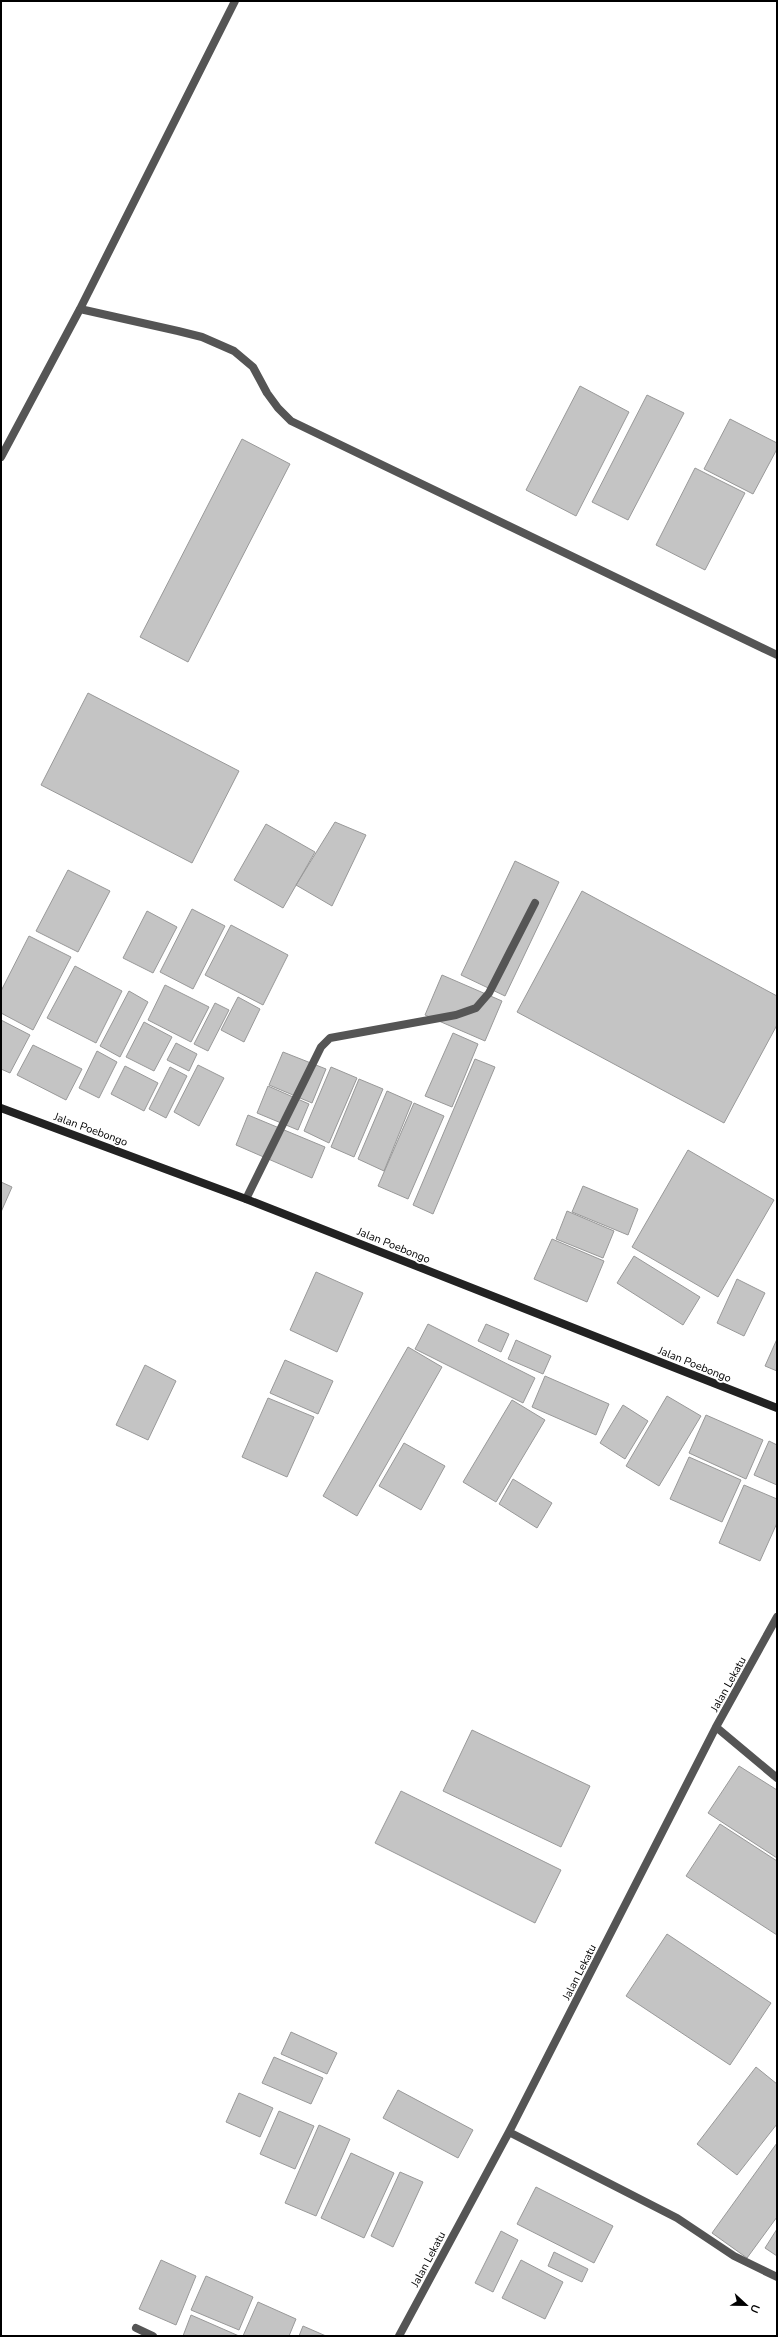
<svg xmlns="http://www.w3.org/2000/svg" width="778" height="2337" font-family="'Nunito Sans',sans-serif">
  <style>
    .building { fill: #c4c4c4; stroke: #999 }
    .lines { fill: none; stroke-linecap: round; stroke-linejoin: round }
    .service { stroke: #555; stroke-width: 8 }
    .minor { stroke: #555; stroke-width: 8 }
    .secondary { stroke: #222; stroke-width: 8 }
    .labels { text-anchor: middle; stroke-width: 4; stroke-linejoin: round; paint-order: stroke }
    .street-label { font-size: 11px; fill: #000; stroke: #fff }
  </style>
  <rect width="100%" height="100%" fill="#fff"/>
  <path class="building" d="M580,386L629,412L576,516L526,490Z
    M647,395L684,413L628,520L592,502Z
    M730,419L777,443V449L753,494L704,469Z
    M242,439L290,464L188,662L140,637Z
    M695,468L745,493L705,570L656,545Z
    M88,693L239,771L192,863L41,785Z
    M335,822L366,835L332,906L296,885Z
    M266,824L315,852L283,908L234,880Z
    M515,861L559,882L505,996L461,975Z
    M68,870L110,891L78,952L36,931Z
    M582,891L777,996V1025L724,1123L517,1012Z
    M192,909L225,926L193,989L160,972Z
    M147,911L177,927L153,973L123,958Z
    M231,925L288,955L263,1005L205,975Z
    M29,936L71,957L33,1030L1,1013V991Z
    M75,966L122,991L96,1043L47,1018Z
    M442,975L502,1001L485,1041L425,1015Z
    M165,985L209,1007L191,1042L148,1020Z
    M129,991L148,1002L120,1057L100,1046Z
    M238,997L260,1009L244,1042L221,1030Z
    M215,1003L229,1010L208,1051L194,1044Z
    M1,1020L30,1035L10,1073L1,1069Z
    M144,1022L172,1037L154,1071L126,1057Z
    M453,1033L478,1044L452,1107L425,1096Z
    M176,1043L197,1054L189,1071L167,1060Z
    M33,1045L82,1069L66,1100L17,1075Z
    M97,1051L117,1062L99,1098L79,1088Z
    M283,1052L326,1069L312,1103L269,1085Z
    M475,1059L495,1067L433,1214L413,1205Z
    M198,1065L224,1078L199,1126L174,1112Z
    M125,1066L158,1083L144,1111L111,1094Z
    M170,1067L187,1076L166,1118L149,1109Z
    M331,1067L357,1078L329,1143L304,1131Z
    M359,1079L383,1089L354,1157L331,1147Z
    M268,1086L309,1104L298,1130L257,1113Z
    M387,1091L412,1102L384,1171L358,1159Z
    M414,1103L444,1116L408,1199L378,1186Z
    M248,1115L325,1147L312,1178L236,1145Z
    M688,1150L774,1200L718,1297L632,1247Z
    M1,1182L12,1187L1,1212Z
    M583,1186L638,1209L628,1235L572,1212Z
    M567,1211L614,1231L603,1258L556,1239Z
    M552,1239L604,1261L587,1302L534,1279Z
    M634,1256L700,1297L683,1325L617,1283Z
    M316,1272L363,1293L337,1352L290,1330Z
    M737,1279L765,1293L744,1336L717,1323Z
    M428,1324L535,1378L523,1403L415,1349Z
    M486,1324L509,1334L501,1352L478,1341Z
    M777,1339V1371L765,1366Z
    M516,1340L551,1356L543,1374L508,1359Z
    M408,1347L442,1367L357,1516L323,1496Z
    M285,1360L333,1381L318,1414L270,1393Z
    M145,1365L176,1381L148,1440L116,1425Z
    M545,1376L609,1404L596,1435L532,1407Z
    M667,1396L701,1416L659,1486L626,1466Z
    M268,1398L314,1417L287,1477L242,1457Z
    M512,1400L545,1420L496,1502L463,1482Z
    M623,1405L648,1421L625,1459L600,1443Z
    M706,1415L763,1440L746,1479L689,1453Z
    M769,1441L777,1445V1485L754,1475Z
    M404,1443L445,1466L421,1510L379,1486Z
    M689,1457L741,1480L722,1522L670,1499Z
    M513,1479L552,1503L537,1528L499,1504Z
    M744,1485L777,1499V1523L760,1561L719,1543Z
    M472,1730L590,1786L561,1847L443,1791Z
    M739,1766L777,1790V1858L708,1813Z
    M401,1791L561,1870L535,1923L375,1843Z
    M720,1824L777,1861V1935L686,1876Z
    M667,1934L771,2003L730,2065L626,1996Z
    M291,2032L337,2053L327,2074L281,2054Z
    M274,2057L323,2078L311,2104L262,2083Z
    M756,2067L777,2084V2124L737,2175L697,2144Z
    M398,2090L473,2130L458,2158L383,2118Z
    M239,2093L273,2108L260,2137L226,2122Z
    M279,2111L314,2126L295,2169L260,2154Z
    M319,2125L350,2139L316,2216L285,2203Z
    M777,2143V2217L747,2258L712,2233Z
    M351,2153L394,2173L364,2238L321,2218Z
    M400,2172L423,2182L393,2247L371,2236Z
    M536,2187L613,2226L594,2263L517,2224Z
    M777,2229V2256L765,2248Z
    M501,2231L518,2240L493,2292L475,2283Z
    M554,2252L588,2269L582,2282L548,2266Z
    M161,2260L196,2276L176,2325L139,2309Z
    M521,2260L563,2282L545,2319L502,2298Z
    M206,2276L253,2297L239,2330L191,2310Z
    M258,2302L296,2319L289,2336H243Z
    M191,2315L239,2336H183Z
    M303,2326L326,2336H299Z"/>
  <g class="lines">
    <path class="service" d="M246,1199L321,1047L330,1038L456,1015L476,1008L489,993L535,903"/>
    <path class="minor" d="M80,309L178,331L202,337L234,351L253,367L267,393L278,408L291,421L777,655
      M1,457L80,309L235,1
      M716,1727L777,1778
      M509,2132L677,2218L734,2256L777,2277
      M136,2328L153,2336
      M399,2336L509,2132L716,1727L777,1617"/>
    <path class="secondary" d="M1,1108L246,1199L777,1408"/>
  </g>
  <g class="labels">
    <g class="street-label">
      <text transform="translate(91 1129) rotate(20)" y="4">Jalan Poebongo</text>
      <text transform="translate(394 1245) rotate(22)" y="4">Jalan Poebongo</text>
      <text transform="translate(695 1364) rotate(22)" y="4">Jalan Poebongo</text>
      <text transform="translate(728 1684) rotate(-61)" y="4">Jalan Lekatu</text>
      <text transform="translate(579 1972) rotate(-63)" y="4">Jalan Lekatu</text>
      <text transform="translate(428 2259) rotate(-62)" y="4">Jalan Lekatu</text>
    </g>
  </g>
  <rect width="778" height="2337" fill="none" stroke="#000000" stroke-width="4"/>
  <g transform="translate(746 2305) rotate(112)" stroke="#ffffff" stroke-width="3" paint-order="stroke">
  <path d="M0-3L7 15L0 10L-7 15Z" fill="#000000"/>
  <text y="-6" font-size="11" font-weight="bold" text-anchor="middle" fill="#000000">U</text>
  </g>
</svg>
